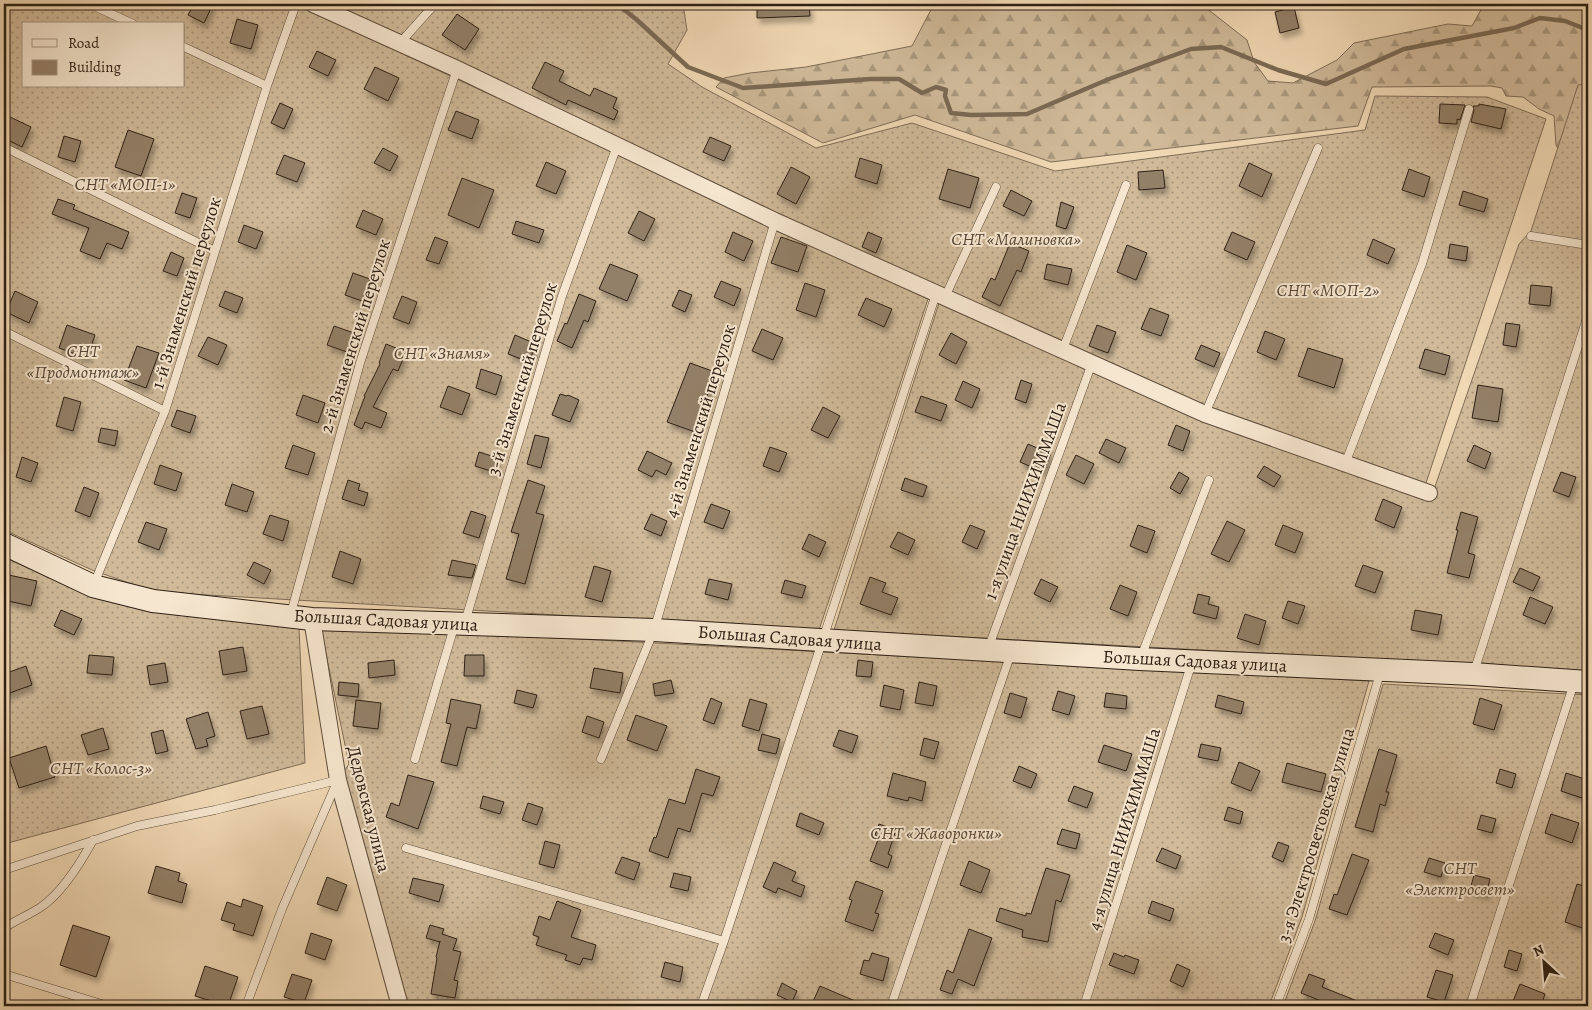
<svg xmlns="http://www.w3.org/2000/svg" width="1592" height="1010" font-family="Alegreya,serif">
  <style>
    .forest { fill: url(#forest-firs); stroke: #7f6d57 }
    .garden { fill: url(#garden-dots); stroke: #7f6d57; fill-rule: evenodd }
    .lines { fill: none; stroke-linecap: round; stroke-linejoin: round }
    .stream { stroke: #7b6954; stroke-width: 4.5 }
    .building { fill: #938068; stroke: #2e2014; filter: url(#shadow) }
    .lane-casing { stroke: #5f4e3c; stroke-width: 9 }
    .street-casing { stroke: #5f4e3c; stroke-width: 18 }
    .secondary-casing { stroke: #2e2014; stroke-width: 24 }
    .lane { stroke: #f6e6cf; stroke-width: 8 }
    .street { stroke: #f6e6cf; stroke-width: 16 }
    .secondary { stroke: #f6e6cf; stroke-width: 22 }
    .labels { text-anchor: middle; stroke-width: 4; stroke-linejoin: round; paint-order: stroke }
    .park-label { font-size: 18px; font-style: italic; fill: #564636; stroke: #f6e6cf }
    .street-label { font-size: 18px; fill: #2e2014; stroke: #f6e6cf }
  </style>
  <defs>
    <pattern id="forest-firs" width="22" height="20" patternUnits="userSpaceOnUse" patternTransform="scale(1.25)"><rect width="22" height="20" fill="#d0ba9a"/><path d="M5 1l3.5 6h-7zM16 11l3.5 6h-7z" fill="#a9977c"/></pattern>
    <pattern id="garden-dots" width="8" height="8" patternUnits="userSpaceOnUse" patternTransform="scale(1.25)"><rect width="8" height="8" fill="#d0ba9a"/><path d="M2 2h.1M6 6h.1" fill="none" stroke="#a9977c" stroke-width="1.8" stroke-linecap="round"/></pattern>
    <filter id="shadow"><feDropShadow dx="3" dy="5.5" stdDeviation="2.5" flood-color="#0004"/></filter>
  </defs>
  <rect width="100%" height="100%" fill="#f1d9b5"/>
  <filter id="stains"><feTurbulence type="fractalNoise" baseFrequency=".004" numOctaves="4"/><feColorMatrix values="0 0 0 0 .2 0 0 0 0 .09 0 0 0 0 .02 0 0 0 .5 -.17"/></filter>
  <radialGradient id="worn" r=".72"><stop offset=".6" stop-color="#630" stop-opacity="0"/><stop offset="1" stop-color="#630" stop-opacity=".3"/></radialGradient>
  <path class="forest" d="M934,4H1201L1247,40L1254,62L1268,81L1293,83L1337,60L1354,43L1448,24L1472,26L1482,8L1493,4H1588V102L1568,166L1556,145L1554,116L1539,109L1523,97L1506,96L1502,88L1491,86L1372,87L1358,126L1051,162L915,115L823,143L716,87L724,78L750,73L806,67L912,46Z"/>
  <path class="garden" d="M4,4H296L928,299L819,630L155,592L92,570L4,530ZM24,24H184V86H24Z
    M334,4H683L687,30L668,64L702,87L816,148L912,123L1055,171L1365,130L1375,96L1487,97L1546,119L1425,486L1219,414L884,263Z
    M1588,84V671L834,630L939,303L1229,430L1430,501L1519,244L1531,231L1578,85Z
    M4,556L73,588L131,607L299,628L305,763L4,844Z
    M321,630L436,632L637,642L1369,681L1302,917L1269,1006H400L338,780L349,764Z
    M1383,684L1588,695V1006H1283L1315,921Z"/>
  <g class="lines">
    <path class="stream" d="M617,4L637,20L688,67L743,88L871,79H899L922,93L936,87L946,90L945,96L951,113L971,115L1027,114L1109,79L1191,49L1221,47L1278,70L1326,84L1404,49L1514,28L1540,18L1565,21L1588,30"/>
  </g>
  <path class="building" d="M194,4H213L204,23L188,15Z
    M757,4H809L810,16L757,18Z
    M1294,7L1299,28L1280,33L1275,12Z
    M457,14L479,29L465,50L442,35Z
    M237,19L258,25L251,49L230,43Z
    M317,51L336,60L328,76L309,67Z
    M545,62L564,71L559,81L590,96L594,88L617,98L613,108L618,111L614,120L568,100L566,105L532,88Z
    M375,67L399,78L388,101L364,89Z
    M280,103L293,109L284,129L271,123Z
    M1440,104L1465,105L1460,120L1457,119V124L1439,123Z
    M1479,104L1506,109L1501,129L1471,122L1474,110L1473,106H1479Z
    M456,111L479,120L472,139L448,130Z
    M8,116L31,127L22,147L4,138V125Z
    M128,130L154,139L141,176L115,167Z
    M64,136L81,141L75,162L58,157Z
    M710,137L731,146L724,161L703,152Z
    M383,148L398,156L390,171L374,163Z
    M284,155L305,163L297,182L276,174Z
    M860,158L882,165L877,184L855,177Z
    M546,162L566,171L556,194L536,186Z
    M1249,163L1272,174L1262,197L1239,186Z
    M791,167L810,177L796,204L777,194Z
    M948,169L979,178L970,208L939,199Z
    M1409,169L1430,177L1424,197L1402,190Z
    M1163,170L1165,188L1139,190L1138,172Z
    M462,178L494,190L479,228L448,215Z
    M1011,190L1032,201L1024,216L1003,206Z
    M1463,191L1488,199L1484,212L1459,205Z
    M182,193L197,198L190,218L175,213Z
    M58,199L75,205L73,209L129,232L122,249L107,243L100,259L80,251L89,228L52,214Z
    M1061,202L1074,207L1066,229L1056,226Z
    M363,210L383,219L376,235L356,227Z
    M639,211L655,219L644,241L628,233Z
    M516,221L544,230L539,243L512,234Z
    M244,225L263,232L256,249L238,242Z
    M733,232L753,241L744,261L725,252Z
    M868,232L882,238L876,253L862,247Z
    M1232,232L1255,242L1247,260L1224,250Z
    M435,237L448,242L439,264L426,260Z
    M781,237L807,246L798,272L771,263Z
    M1373,239L1395,249L1388,264L1367,255Z
    M1010,243L1029,251L1021,272L1017,270L1000,306L982,297L991,278L995,280Z
    M1450,244L1468,247L1466,261L1448,258Z
    M1127,245L1147,253L1136,280L1117,272Z
    M171,252L184,258L177,276L163,271Z
    M610,264L638,275L627,301L599,289Z
    M1047,264L1072,269L1068,285L1044,279Z
    M353,273L370,279L362,301L345,295Z
    M721,281L741,289L734,306L714,297Z
    M805,283L825,290L816,317L796,310Z
    M1531,285L1552,287L1550,306L1529,304Z
    M679,290L692,295L685,312L672,306Z
    M15,291L38,302L29,323L6,312Z
    M225,291L243,298L237,313L219,306Z
    M579,294L596,301L588,322L584,320L572,348L557,341L565,323L567,324Z
    M402,296L417,302L409,324L393,318Z
    M866,298L892,309L884,327L858,315Z
    M1150,308L1169,315L1161,336L1141,329Z
    M1506,323L1520,325L1516,347L1503,345Z
    M67,325L95,335L87,358L59,348Z
    M1097,325L1116,332L1108,353L1089,346Z
    M334,326L354,333L347,352L327,345Z
    M762,329L783,338L773,360L752,351Z
    M1265,331L1285,339L1276,360L1257,352Z
    M951,333L967,342L956,364L939,355Z
    M515,335L536,344L529,362L508,354Z
    M208,337L227,345L218,365L198,356Z
    M386,344L406,352L398,371L393,369L373,407L387,413L381,428L365,422L362,429L354,425L365,396H364L380,364L379,363Z
    M1201,345L1220,353L1214,367L1195,359Z
    M137,346L159,353L146,388L124,380Z
    M1308,348L1343,359L1334,388L1298,376Z
    M1425,349L1450,356L1445,375L1419,368Z
    M690,363L715,372L695,432L667,422Z
    M481,369L502,376L496,395L476,388Z
    M1021,380L1032,384L1026,403L1015,399Z
    M963,381L980,389L972,408L955,400Z
    M1478,385L1503,389L1498,422L1472,418Z
    M448,386L470,394L462,415L440,407Z
    M560,394L567,396L568,395L579,400L570,422L552,415Z
    M303,395L325,403L318,423L296,415Z
    M921,396L947,405L941,421L915,412Z
    M64,397L81,402L73,431L56,426Z
    M823,407L840,416L828,438L811,430Z
    M177,410L196,416L190,433L171,426Z
    M1176,425L1190,431L1183,451L1168,445Z
    M101,428L118,431L115,446L98,442Z
    M535,435L549,438L541,468L527,464Z
    M1106,439L1126,448L1119,463L1099,453Z
    M1028,444L1051,454L1043,472L1020,462Z
    M293,445L315,453L308,475L285,468Z
    M1474,445L1491,453L1485,469L1467,461Z
    M770,447L787,453L779,472L763,466Z
    M647,451L672,463L666,475L656,470L652,477L638,470Z
    M479,452L498,458L494,472L475,466Z
    M1076,455L1094,464L1084,484L1066,475Z
    M22,457L38,463L31,482L16,477Z
    M160,465L182,473L176,491L154,484Z
    M1264,466L1281,476L1274,487L1257,477Z
    M1179,472L1189,478L1180,494L1170,488Z
    M1561,472L1576,477L1569,497L1553,491Z
    M905,478L927,486L923,497L901,490Z
    M348,480L360,484L358,490L368,493L364,506L342,499Z
    M528,480L545,486L536,513L544,515L525,584L506,579L519,534L511,532Z
    M232,484L254,492L247,512L225,505Z
    M84,487L99,493L90,517L75,511Z
    M1383,499L1402,507L1394,528L1375,520Z
    M711,504L730,511L723,529L704,522Z
    M471,511L486,516L479,538L463,533Z
    M1461,512L1478,517L1468,553L1475,555L1469,578L1447,573L1458,530H1456Z
    M651,514L667,521L661,536L644,529Z
    M270,515L289,521L283,541L263,534Z
    M1227,521L1245,530L1229,562L1211,554Z
    M146,522L167,529L159,550L138,542Z
    M970,525L985,531L977,549L962,542Z
    M1138,525L1155,531L1147,553L1130,546Z
    M1283,525L1303,533L1295,553L1275,545Z
    M898,532L915,540L908,555L890,547Z
    M809,534L826,542L819,557L802,549Z
    M340,551L361,559L353,584L332,577Z
    M452,560L476,565L472,578L448,575Z
    M254,562L271,570L264,584L247,575Z
    M1363,565L1383,572L1375,593L1355,586Z
    M594,566L611,571L602,602L585,597Z
    M1520,568L1540,577L1533,591L1513,582Z
    M4,574L37,581L31,606L4,600Z
    M870,577L886,583L882,592L898,598L891,615L860,604Z
    M709,579L732,584L728,600L705,594Z
    M1041,579L1058,587L1050,602L1034,594Z
    M785,580L806,586L802,598L781,593Z
    M1120,585L1137,592L1128,616L1110,609Z
    M1198,594L1210,597L1208,604L1219,607L1216,619L1193,613Z
    M1530,597L1553,607L1545,624L1523,615Z
    M1288,601L1305,606L1298,624L1282,618Z
    M61,610L82,619L74,635L54,626Z
    M1415,610L1442,615L1438,635L1411,630Z
    M1245,614L1266,621L1259,645L1237,638Z
    M243,647L247,671L223,675L219,651Z
    M89,655L114,657L112,675L87,673Z
    M465,655H484V676H464Z
    M394,660L395,675L369,678L368,663Z
    M858,660L873,662L871,677L856,676Z
    M165,663L168,682L150,685L147,666Z
    M26,666L32,685L4,695V674Z
    M594,668L623,673L620,693L590,688Z
    M671,680L674,693L655,696L653,684Z
    M339,682L359,684L358,697L338,695Z
    M919,682L937,686L933,706L915,703Z
    M884,685L904,690L900,710L880,706Z
    M517,690L537,695L533,708L514,703Z
    M1058,691L1075,696L1069,715L1052,710Z
    M1010,693L1027,698L1021,718L1004,713Z
    M1106,693L1127,696L1126,709L1104,707Z
    M1218,695L1244,702L1241,714L1215,707Z
    M711,698L722,703L714,724L703,720Z
    M1480,698L1502,705L1494,730L1473,724Z
    M451,699L481,705L476,729L467,727L457,766L441,762L451,724L446,723Z
    M750,699L767,704L759,731L742,726Z
    M356,700L381,703L378,729L353,726Z
    M262,706L269,734L247,739L240,711Z
    M208,712L215,736L206,739L208,746L196,749L186,719Z
    M636,715L667,726L657,751L627,740Z
    M587,716L604,722L599,738L582,732Z
    M103,728L109,749L88,755L81,735Z
    M163,730L168,751L156,754L151,733Z
    M839,730L858,736L852,753L833,746Z
    M762,734L780,739L776,754L758,750Z
    M924,738L939,742L934,759L920,755Z
    M1201,744L1221,748L1218,761L1198,757Z
    M1104,745L1132,754L1126,771L1098,762Z
    M46,746L55,777L19,788L9,758Z
    M1379,749L1397,755L1386,792H1389L1385,806L1380,804L1373,832L1355,827Z
    M1239,762L1260,771L1251,791L1231,783Z
    M1287,763L1326,774L1321,792L1282,782Z
    M1019,766L1037,774L1031,788L1013,781Z
    M696,769L720,777L713,796L702,793L690,832L678,828L668,858L649,851L654,837L656,838L669,799L685,804Z
    M1500,769L1516,774L1512,788L1496,783Z
    M893,773L926,782L922,801L909,797L908,801L887,796Z
    M1566,773L1588,780L1582,798L1561,791Z
    M408,775L434,782L418,829L386,817L391,803L399,806Z
    M1074,786L1093,793L1087,808L1068,801Z
    M483,796L504,802L500,814L480,808Z
    M528,803L543,808L537,825L522,820Z
    M1228,807L1243,812L1240,824L1224,820Z
    M800,813L824,823L819,835L796,826Z
    M1551,814L1579,823L1572,843L1545,833Z
    M1481,815L1496,819L1492,833L1477,829Z
    M879,824L896,830L888,854L892,856L888,868L870,861L879,837L875,835Z
    M1062,829L1080,834L1076,849L1057,844Z
    M545,841L560,845L554,868L539,864Z
    M1278,842L1289,846L1283,862L1272,857Z
    M1162,848L1181,856L1176,869L1156,861Z
    M1352,854L1369,860L1347,915L1329,909L1334,894L1337,895Z
    M622,857L640,863L634,880L615,873Z
    M1429,858L1445,863L1441,877L1424,872Z
    M969,861L990,870L981,893L960,885Z
    M774,862L796,872L792,881L805,886L801,897L778,888L776,893L763,887Z
    M156,866L180,873L178,881L187,884L182,903L148,893Z
    M1046,868L1070,875L1061,902L1056,900L1048,942L1022,937L1023,930L996,921L1000,908L1026,916V913L1031,914Z
    M674,873L691,877L688,891L670,887Z
    M1474,875L1490,879L1486,895L1470,890Z
    M327,877L347,885L337,911L317,904Z
    M413,878L444,885L439,902L409,893Z
    M856,881L883,891L875,913L879,914L873,931L845,921L852,900L849,899Z
    M1577,884L1588,887V930L1565,922Z
    M243,899L263,906L253,936L233,930L235,924L221,920L227,902L241,907Z
    M557,901L581,910L571,937L596,945L592,960L583,958L580,965L565,960L567,955L536,945L539,937L533,935L539,916L550,920Z
    M1152,901L1174,909L1170,921L1148,913Z
    M73,925L110,937L96,977L60,965Z
    M430,925L444,929L442,934L457,939L453,950L461,952L454,980L458,981L455,998L431,994L437,958L436,957L440,941V942L426,938Z
    M969,929L992,938L974,986L958,979L952,994L940,990L947,970L953,973Z
    M311,933L332,940L325,960L305,953Z
    M1435,933L1454,940L1448,955L1429,947Z
    M1509,950L1522,954L1517,971L1504,967Z
    M872,953L889,958L883,981L860,974L864,960L869,961Z
    M1114,953L1124,957L1125,955L1139,960L1134,974L1109,965Z
    M665,962L683,967L680,982L661,977Z
    M1177,964L1190,970L1183,987L1170,981Z
    M205,966L238,977L228,1006L195,996Z
    M1436,970L1453,975L1444,1002L1427,997Z
    M292,974L312,980L304,1003L284,997Z
    M1309,974L1325,980L1322,987L1370,1006H1334L1301,993Z
    M782,983L797,991L792,1002L777,995Z
    M1520,984L1545,994L1541,1006H1511Z
    M820,986L867,1006H811Z"/>
  <g class="lines">
    <g class="lane-casing">
      <path id="lane" d="M90,4L133,24
        M400,43L435,4
        M184,47L267,86
        M4,147L215,251
        M1531,236L1588,245
        M945,297L996,187
        M4,331L165,411
        M1063,349L1126,185
        M1205,414L1318,148
        M1345,464L1422,264L1469,109
        M94,584L165,411L267,86L296,4
        M291,613L360,363L457,69
        M465,622L562,296L617,146
        M988,649L1092,363
        M1141,657L1209,480
        M1474,672L1588,315
        M415,759L454,627
        M601,759L654,630L775,221
        M406,848L724,941
        M4,870L137,826L215,810L338,780
        M4,928C16,920 29,915 41,907C63,892 81,862 93,840
        M4,974L108,1006
        M246,1006L282,909L337,782
        M701,1006L724,941L936,294
        M891,1006L1011,653
        M1084,1006L1192,662
        M1276,1006L1309,919L1380,673
        M1470,1006L1574,683"/>
    </g>
    <g class="street-casing">
      <path id="street" d="M313,4L457,69L775,221L1205,414L1429,493
        M312,619L338,780L400,1006"/>
    </g>
    <g class="secondary-casing">
      <path id="secondary" d="M4,544L93,586L153,601L312,619L654,630L1140,659L1473,674L1588,682"/>
    </g>
    <use href="#lane" class="lane"/>
    <use href="#street" class="street"/>
    <use href="#secondary" class="secondary"/>
  </g>
  <g class="labels">
    <g class="park-label">
      <text x="125" y="190">СНТ «МОП-1»</text>
      <text x="1016" y="245">СНТ «Малиновка»</text>
      <text x="1328" y="296">СНТ «МОП-2»</text>
      <text x="83" y="357">СНТ<tspan x="83" dy="21">«Продмонтаж»</tspan></text>
      <text x="442" y="359">СНТ «Знамя»</text>
      <text x="101" y="774">СНТ «Колос-3»</text>
      <text x="936" y="839">СНТ «Жаворонки»</text>
      <text x="1460" y="874">СНТ<tspan x="1460" dy="21">«Электросвет»</tspan></text>
    </g>
    <g class="street-label">
      <text transform="translate(186 293) rotate(-73)" y="6">1-й Знаменский переулок</text>
      <text transform="translate(355 336) rotate(-73)" y="6">2-й Знаменский переулок</text>
      <text transform="translate(522 379) rotate(-73)" y="6">3-й Знаменский переулок</text>
      <text transform="translate(700 421) rotate(-73)" y="6">4-й Знаменский переулок</text>
      <text transform="translate(1025 501) rotate(-70)" y="6">1-я улица НИИХИММАШа</text>
      <text transform="translate(386 620) rotate(3)" y="6">Большая Садовая улица</text>
      <text transform="translate(790 638) rotate(4)" y="6">Большая Садовая улица</text>
      <text transform="translate(1195 661) rotate(3)" y="6">Большая Садовая улица</text>
      <text transform="translate(369 809) rotate(76)" y="6">Дедовская улица</text>
      <text transform="translate(1124 829) rotate(-73)" y="6">4-я улица НИИХИММАШа</text>
      <text transform="translate(1316 835) rotate(-73)" y="6">3-я Электросветовская улица</text>
    </g>
  </g>
  <rect width="1592" height="1010" fill="none" stroke="#f1d9b5" stroke-width="20"/>
  <rect x="5" y="5" width="1582" height="1000" fill="none" stroke="#2e2014" stroke-width="2.5"/>
  <rect x="10" y="10" width="1572" height="990" fill="none" stroke="#2e2014"/>
  <rect x="22" y="22" width="162" height="65" fill="#f6e6cf" stroke="#a69784"/>
  <rect x="32" y="39" width="25" height="8" fill="#f6e6cf" stroke="#a69784"/>
  <text x="68" y="48" font-size="15" fill="#2e2014">Road</text>
  <rect x="32" y="60" width="25" height="15" fill="#938068" stroke="#a69784"/>
  <text x="68" y="72" font-size="15" fill="#2e2014">Building</text>
  <g transform="translate(1544 962) rotate(334)" stroke="#f6e6cf" stroke-width="4" paint-order="stroke">
  <path d="M0-4L9 19L0 12L-9 19Z" fill="#2e2014"/>
  <text y="-8" font-size="14" font-weight="bold" text-anchor="middle" fill="#2e2014">N</text>
  </g>
  <rect width="100%" height="100%" filter="url(#stains)"/>
  <rect width="100%" height="100%" fill="url(#worn)"/>
</svg>
